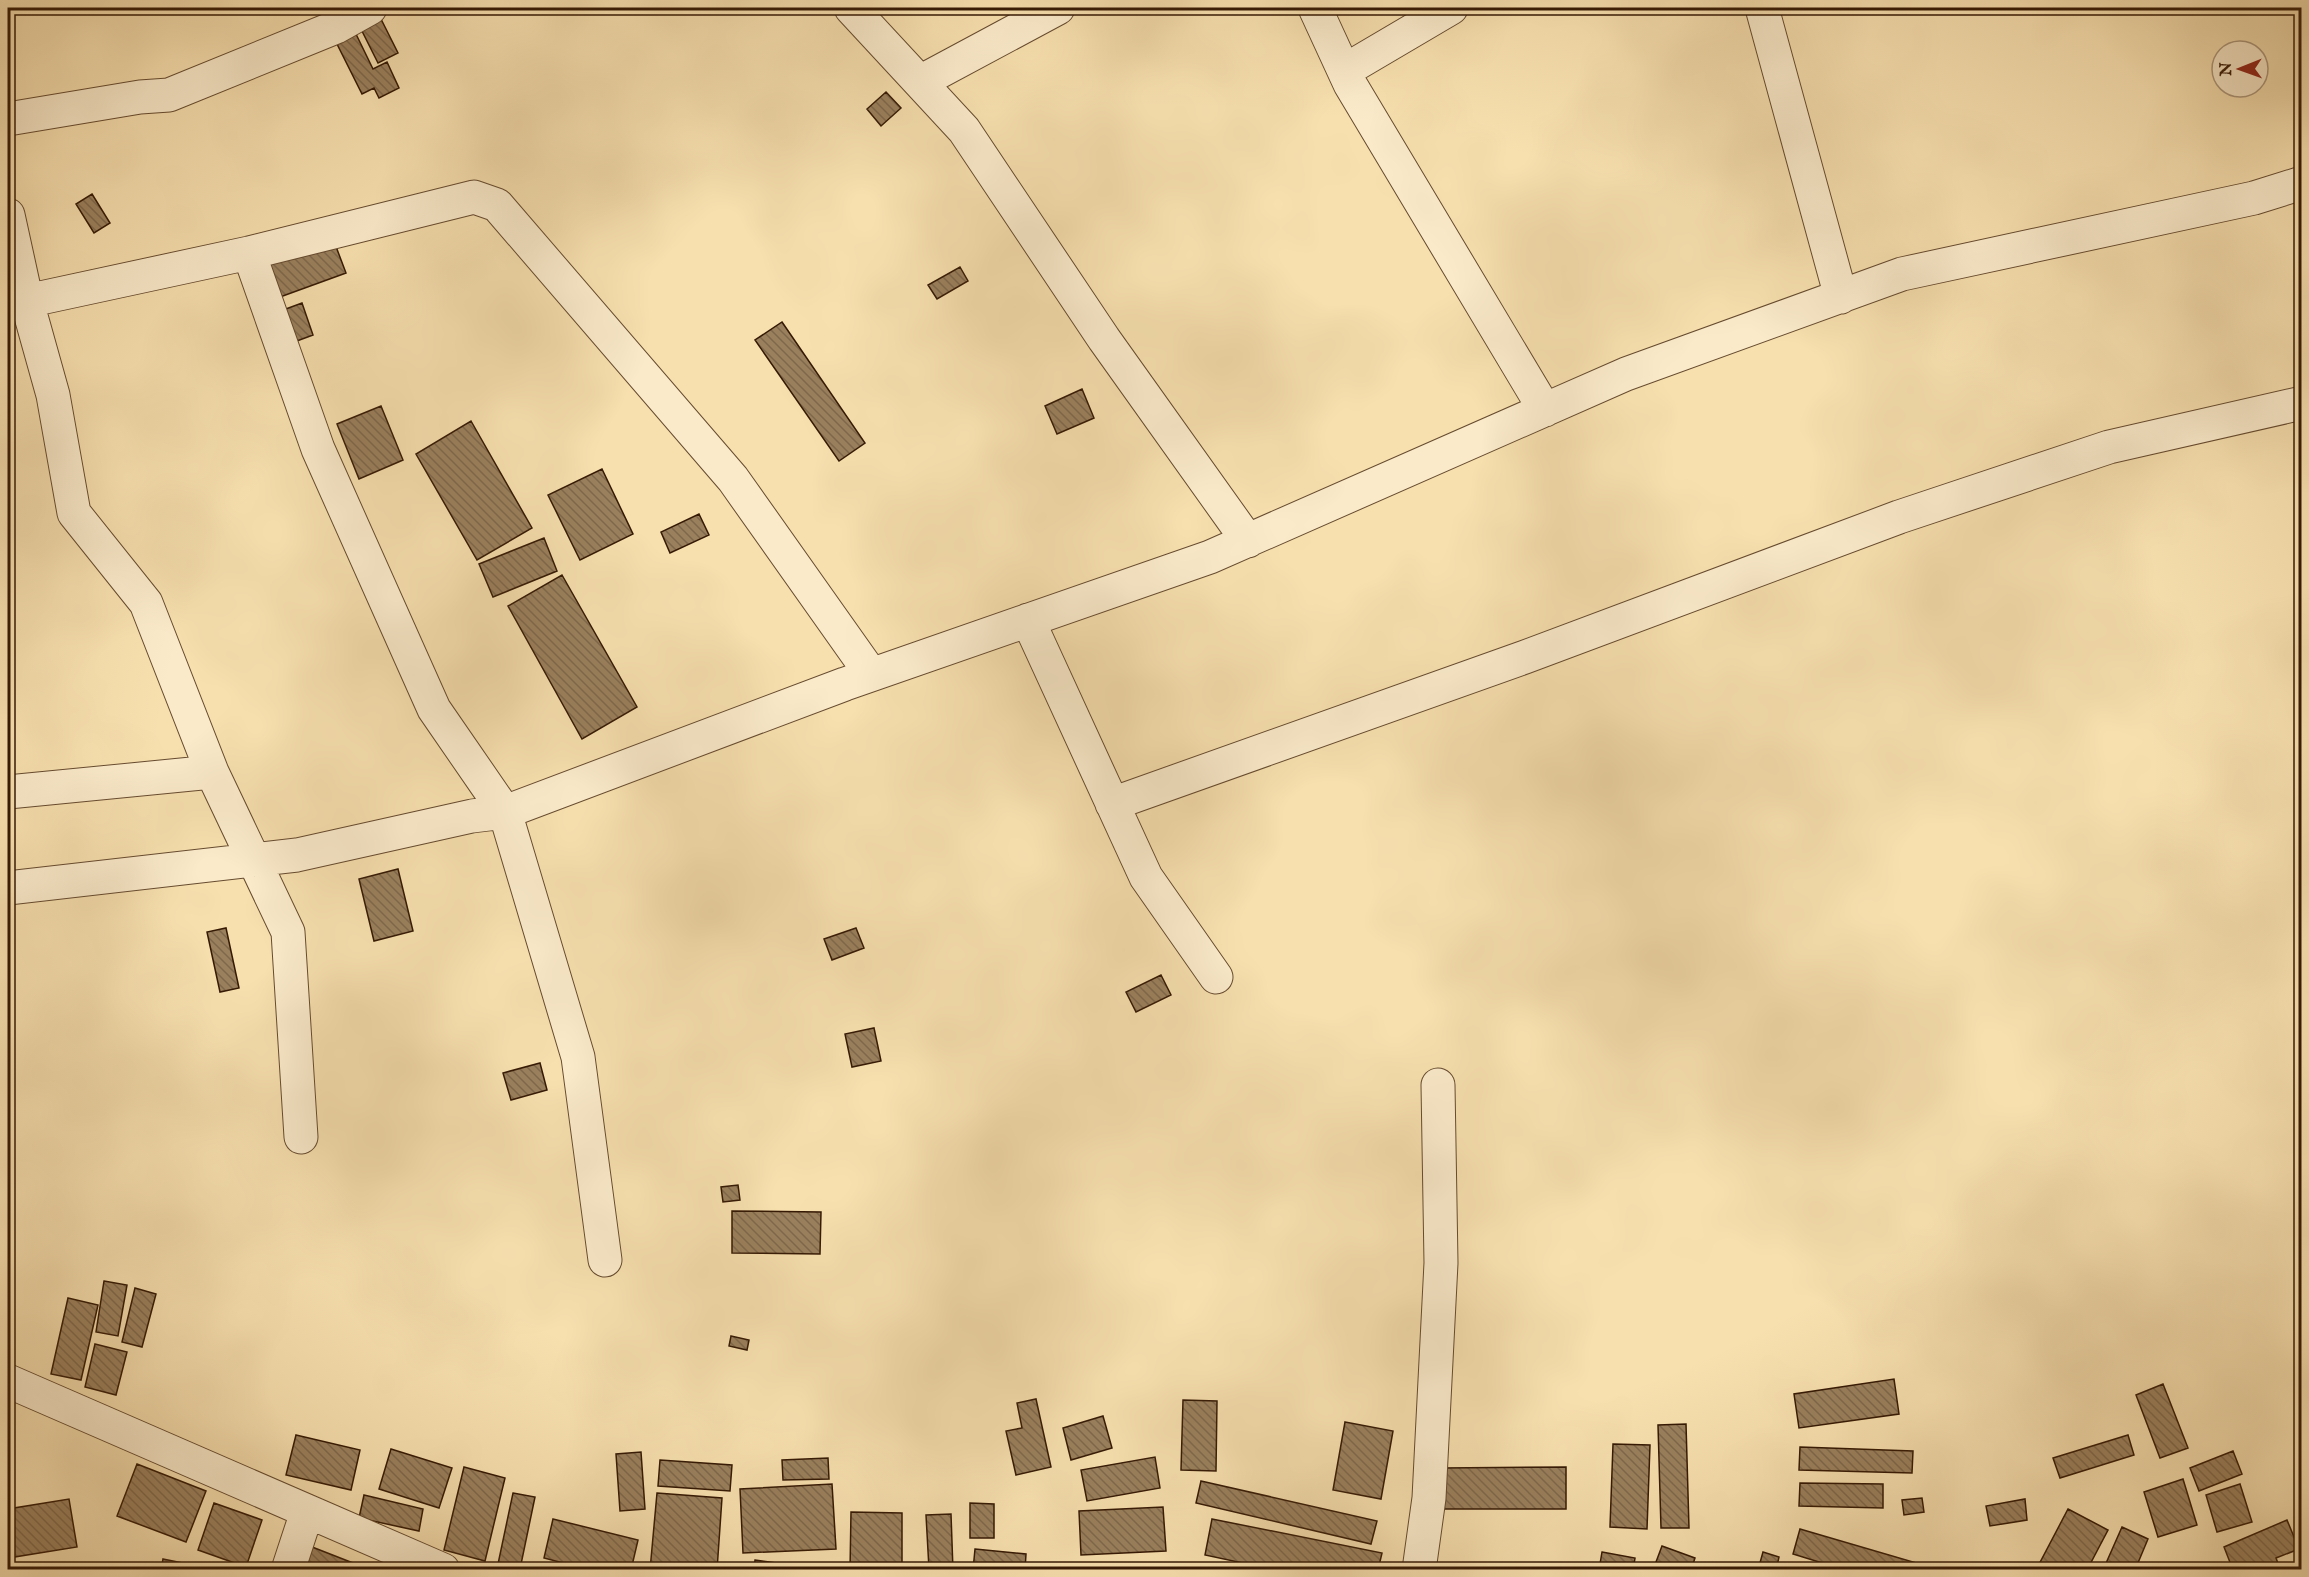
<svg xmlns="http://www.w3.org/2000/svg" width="2309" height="1577" font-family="'IM FELL English',serif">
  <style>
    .building { fill: url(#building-back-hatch); stroke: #361a05; stroke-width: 1.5 }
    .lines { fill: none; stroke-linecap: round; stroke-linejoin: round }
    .minor-casing { stroke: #664b2f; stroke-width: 35 }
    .minor { stroke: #faeaca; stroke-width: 33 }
  </style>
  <defs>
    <pattern id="building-back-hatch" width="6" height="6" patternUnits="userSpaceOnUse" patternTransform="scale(1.5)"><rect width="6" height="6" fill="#9a805d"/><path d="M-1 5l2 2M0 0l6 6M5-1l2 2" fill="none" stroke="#7e684b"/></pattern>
  </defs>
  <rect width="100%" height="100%" fill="#f7dfae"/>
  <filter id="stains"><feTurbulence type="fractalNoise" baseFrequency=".00333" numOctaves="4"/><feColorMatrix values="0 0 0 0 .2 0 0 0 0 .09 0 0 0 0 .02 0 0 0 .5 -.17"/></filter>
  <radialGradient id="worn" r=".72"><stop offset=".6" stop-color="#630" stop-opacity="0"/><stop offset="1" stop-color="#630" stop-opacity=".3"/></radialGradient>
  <path class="building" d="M381,19L398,53L378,63L361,29Z
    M355,32L373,69L387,62L399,88L379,98L374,88L362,94L336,42Z
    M886,92L901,108L881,126L867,109Z
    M92,194L110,223L94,233L76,204Z
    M332,236L346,273L280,297L267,260Z
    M960,267L968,281L937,299L928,285Z
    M302,303L313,335L286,345L275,313Z
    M782,322L865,443L839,461L755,340Z
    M1082,389L1094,418L1057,434L1045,406Z
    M381,406L403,460L359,479L337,424Z
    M471,421L532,528L477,560L416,454Z
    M602,469L633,534L580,560L548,495Z
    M699,514L709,535L670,553L661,532Z
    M544,538L557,571L493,597L479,564Z
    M562,575L637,707L582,739L508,606Z
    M398,869L413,931L374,941L359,879Z
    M226,928L239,988L220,992L207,932Z
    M856,928L864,948L832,960L824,939Z
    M1161,975L1171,995L1136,1012L1126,992Z
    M874,1028L881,1061L852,1067L845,1034Z
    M540,1063L547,1090L511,1100L503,1073Z
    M738,1185L740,1200L723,1202L721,1187Z
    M732,1211L821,1212L820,1254L732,1253Z
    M104,1281L127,1285L118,1336L96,1332Z
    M135,1288L156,1294L142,1347L122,1342Z
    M68,1298L98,1305L81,1380L51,1374Z
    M731,1336L749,1340L747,1350L729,1346Z
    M95,1344L127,1352L116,1395L85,1387Z
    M1894,1379L1899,1414L1799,1428L1794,1394Z
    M2163,1384L2188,1448L2160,1458L2136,1395Z
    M1036,1399L1051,1467L1016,1475L1006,1431L1022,1428L1017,1403Z
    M1183,1400L1217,1401L1216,1471L1181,1470Z
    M1103,1416L1112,1448L1071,1460L1063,1428Z
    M1345,1422L1393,1431L1381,1499L1333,1490Z
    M1686,1424L1689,1528H1661L1658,1425Z
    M296,1435L360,1450L351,1490L286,1475Z
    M2128,1435L2134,1455L2060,1478L2053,1458Z
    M1613,1444L1650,1445L1647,1529L1610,1527Z
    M1800,1447L1913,1451L1912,1473L1799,1470Z
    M391,1449L452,1468L439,1508L379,1489Z
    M2233,1451L2242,1474L2199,1491L2190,1468Z
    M641,1452L645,1509L620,1511L616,1454Z
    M1155,1457L1160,1488L1087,1501L1081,1470Z
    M828,1458L829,1479L783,1480L782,1460Z
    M660,1460L732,1465L730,1491L658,1486Z
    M137,1464L206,1491L186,1542L117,1516Z
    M464,1467L505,1478L485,1561L444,1550Z
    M1566,1467V1509H1440L1441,1468Z
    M2183,1479L2197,1525L2158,1537L2144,1492Z
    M1201,1481L1377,1521L1371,1544L1196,1503Z
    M1800,1483L1883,1484V1508L1799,1506Z
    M832,1484L836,1549L743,1553L740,1489Z
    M2240,1484L2252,1522L2217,1532L2206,1495Z
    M513,1493L535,1497L520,1569L498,1564Z
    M657,1493L722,1498L717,1570H650Z
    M364,1495L423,1509L419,1531L359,1518Z
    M1922,1498L1924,1512L1904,1515L1902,1500Z
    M69,1499L77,1547L8,1558V1509Z
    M2025,1499L2027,1520L1990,1526L1986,1506Z
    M214,1503L262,1520L246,1567L198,1550Z
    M970,1503L994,1504V1538H970Z
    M1163,1507L1166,1551L1081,1555L1079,1511Z
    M2068,1509L2108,1530L2087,1570H2036Z
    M851,1512L902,1513V1570H850Z
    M951,1514L953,1570H915L929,1569L926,1515Z
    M553,1519L638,1540L631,1570H590L544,1558Z
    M1212,1519L1382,1553L1378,1570H1276L1205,1555Z
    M2287,1520L2299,1549L2276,1558L2279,1566L2272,1570H2249L2247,1564L2233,1570L2224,1547Z
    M2122,1527L2148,1539L2135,1570H2103Z
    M1800,1529L1937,1569V1570H1845L1793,1554Z
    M307,1545L371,1570H298Z
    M1662,1546L1695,1558L1691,1570H1653Z
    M975,1549L1026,1554L1025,1570H973Z
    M1602,1552L1635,1558L1633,1570H1599Z
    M1763,1552L1779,1557L1776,1570H1758Z
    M163,1559L188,1564L186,1570H161Z
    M2302,1559V1570H2280Z
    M755,1560L827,1570H754Z
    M1121,1566V1570H1097V1568Z"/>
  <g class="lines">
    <g class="minor-casing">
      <path id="minor" d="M851,8L964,130L1104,339L1248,541
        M1315,8L1350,84L1545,410
        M1762,8L1841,297
        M1344,71L1451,8
        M920,82L1058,8
        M8,119L140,97L169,95L336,27L370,8
        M8,215L27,302L53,395L74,513L146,603L212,772L288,932L301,1137
        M249,253L318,449L434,709L505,812L578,1057L605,1260
        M8,305L249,253L474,197L497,205L733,479L871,674
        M1028,620L1146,877L1216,977
        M8,792L212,772
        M1112,804L1525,657L1899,517L2109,447L2302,403
        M8,888L297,855L472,816L505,812L845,684L1210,557L1626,374L1902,274L2254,198L2302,183
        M8,1381L443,1570
        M288,1570L307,1512
        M1419,1570L1429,1498L1441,1263L1438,1085"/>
    </g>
    <use href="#minor" class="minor"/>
  </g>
  <rect width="2309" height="1577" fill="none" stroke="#f7dfae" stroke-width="30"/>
  <rect x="9" y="9" width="2291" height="1559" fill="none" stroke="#361a05" stroke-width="3"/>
  <rect x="15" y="15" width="2279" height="1547" fill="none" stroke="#361a05" stroke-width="1.5"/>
  <g transform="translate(2240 69) rotate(269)"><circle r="28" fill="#faeaca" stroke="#ac977b" stroke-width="1.5"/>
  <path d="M0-4.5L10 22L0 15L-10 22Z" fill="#8f2418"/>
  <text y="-9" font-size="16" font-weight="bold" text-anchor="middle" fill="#361a05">N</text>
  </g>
  <rect width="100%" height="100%" filter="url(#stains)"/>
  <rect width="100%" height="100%" fill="url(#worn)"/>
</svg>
